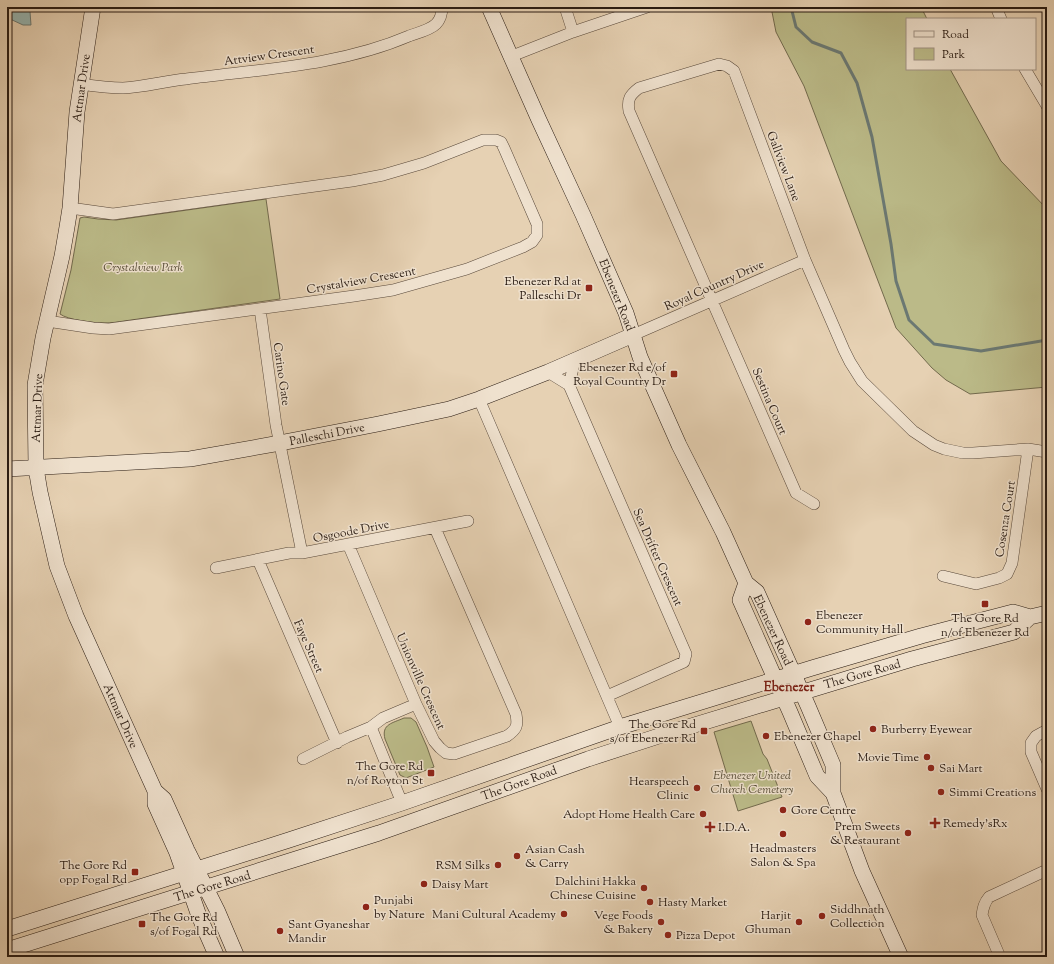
<svg xmlns="http://www.w3.org/2000/svg" width="1054" height="964" font-family="'Sorts Mill Goudy',serif">
  <style>
    .green { fill: #bbba88; stroke: #726a4d }
    .water { fill: #97b6b2; stroke: #6b7872 }
    .lines { fill: none; stroke-linecap: round; stroke-linejoin: round }
    .stream { stroke: #6b7872; stroke-width: 3 }
    .street-casing { stroke: #58483a; stroke-width: 12 }
    .secondary-casing { stroke: #291b12; stroke-width: 16 }
    .street { stroke: #efe1ce; stroke-width: 11 }
    .secondary { stroke: #efe1ce; stroke-width: 15 }
    .poi-dot { fill: #8f2418; stroke: #efe1ce; stroke-width: 1.5 }
    .labels { text-anchor: middle; stroke-width: 3; stroke-linejoin: round; paint-order: stroke }
    .street-label { font-size: 12px; fill: #291b12; stroke: #efe1ce }
    .park-label { font-size: 12px; font-style: italic; fill: #554b35; stroke: #efe1ce }
    .poi-label { font-size: 12px; fill: #291b12; stroke: #efe1ce; text-anchor: start }
    .neighbourhood-label { font-size: 13px; font-weight: bold; fill: #7a1f14; stroke: #efe1ce }
  </style>
  <rect width="100%" height="100%" fill="#e6d1b3"/>
  <filter id="stains"><feTurbulence type="fractalNoise" baseFrequency=".005" numOctaves="4"/><feColorMatrix values="0 0 0 0 .2 0 0 0 0 .09 0 0 0 0 .02 0 0 0 .5 -.17"/></filter>
  <radialGradient id="worn" r=".72"><stop offset=".6" stop-color="#630" stop-opacity="0"/><stop offset="1" stop-color="#630" stop-opacity=".3"/></radialGradient>
  <path class="green" d="M771,7H921L927,19H907V69H950L1001,161L1047,209V387L970,394L946,380L932,368L896,328L862,239L804,86L776,32Z
    M266,199L280,299L124,321C118,322 111,323 104,323C94,323 68,320 60,314L71,270L80,218L84,217L98,219L116,220Z
    M404,718H411L416,722L427,747L434,767L406,778L400,775L385,739C381,724 393,723 404,718Z
    M751,721L763,754L767,759L782,797L738,811L714,732Z"/>
  <path class="water" d="M7,7H30V12L31,25H23L8,18Z"/>
  <g class="lines">
    <path class="stream" d="M791,7L796,27L812,42L841,53L857,83L872,137L891,244L896,281L909,320L934,344L981,351L1047,340"/>
    <g class="street-casing">
      <path id="street" d="M565,7L573,32
        M996,7L1001,19
        M512,56L573,32L647,7
        M1025,69L1047,106
        M80,84C94,86 109,88 123,88C144,87 165,81 186,79C261,69 339,66 409,36C417,33 430,30 436,24C441,19 442,13 442,7
        M260,309L276,425L302,553L468,521
        M47,321L93,328L109,329L354,296L393,290L467,269L523,247L532,242L537,235V224L504,148L501,142L496,140H483L424,163L383,175L352,181L113,214L70,208
        M633,335L805,260
        M548,372L569,385L686,654L684,662L607,696
        M569,385L575,360
        M479,399L620,727
        M814,504L796,493L629,111C627,99 630,95 639,88L719,64L727,66L734,71L805,260L844,350L850,362L862,381L913,431L934,445L944,449L963,453H973L1028,449L1047,452
        M348,544L416,704L434,741L440,748L446,753L454,754L507,736C517,729 518,726 516,714L435,528
        M258,560L337,743
        M216,568L289,553H302
        M943,576L976,584L999,578L1007,574L1012,563L1028,449
        M371,727L402,803
        M1047,730L1036,736L1031,743V752L1047,789
        M303,759L347,737L371,727L383,718L416,704
        M1000,957L982,915C983,908 984,903 989,897L1047,870"/>
    </g>
    <g class="secondary-casing">
      <path id="secondary" d="M93,7L77,112L70,208L67,227L62,256L43,338L35,385L36,468L40,492L57,566L76,616L155,791V804L177,853L199,916L217,957
        M489,7L539,120L583,215L626,313L640,357L679,445L723,532L746,583L757,592L808,706L833,765V793L862,871L901,957
        M7,469L190,459L280,443L378,424L449,409L479,399L548,372L633,335
        M746,583L740,600L790,712L817,776L833,793
        M155,791L164,799L187,850L217,910L237,957
        M7,929L289,840L402,803L620,727L812,668L921,636L1013,612L1030,617
        M7,950L296,859L379,833L588,759L665,734L912,659L1014,632L1030,617L1047,613"/>
    </g>
    <use href="#street" class="street"/>
    <use href="#secondary" class="secondary"/>
  </g>
  <g class="poi-dot">
    <rect x="585" y="284" width="8" height="8" rx="2"/>
    <rect x="670" y="370" width="8" height="8" rx="2"/>
    <rect x="981" y="600" width="8" height="8" rx="2"/>
    <circle cx="808" cy="622" r="4"/>
    <circle cx="873" cy="729" r="4"/>
    <rect x="700" y="727" width="8" height="8" rx="2"/>
    <circle cx="766" cy="736" r="4"/>
    <circle cx="927" cy="757" r="4"/>
    <circle cx="931" cy="768" r="4"/>
    <rect x="427" y="769" width="8" height="8" rx="2"/>
    <circle cx="697" cy="788" r="4"/>
    <circle cx="941" cy="792" r="4"/>
    <circle cx="783" cy="810" r="4"/>
    <circle cx="703" cy="814" r="4"/>
    <path d="M933 817h4v4h4v4h-4v4h-4v-4h-4v-4h4z"/>
    <path d="M708 821h4v4h4v4h-4v4h-4v-4h-4v-4h4z"/>
    <circle cx="908" cy="833" r="4"/>
    <circle cx="783" cy="834" r="4"/>
    <circle cx="517" cy="856" r="4"/>
    <circle cx="498" cy="865" r="4"/>
    <rect x="131" y="868" width="8" height="8" rx="2"/>
    <circle cx="424" cy="884" r="4"/>
    <circle cx="644" cy="888" r="4"/>
    <circle cx="650" cy="902" r="4"/>
    <circle cx="366" cy="907" r="4"/>
    <circle cx="564" cy="914" r="4"/>
    <circle cx="822" cy="916" r="4"/>
    <circle cx="661" cy="922" r="4"/>
    <circle cx="799" cy="922" r="4"/>
    <rect x="138" y="920" width="8" height="8" rx="2"/>
    <circle cx="280" cy="931" r="4"/>
    <circle cx="668" cy="935" r="4"/>
  </g>
  <g class="labels">
    <g class="street-label">
      <text transform="translate(269 55) rotate(-8)" y="4">Attview Crescent</text>
      <text transform="translate(81 88) rotate(-82)" y="4">Attmar Drive</text>
      <text transform="translate(784 166) rotate(69)" y="4">Gallview Lane</text>
      <text transform="translate(361 280) rotate(-10)" y="4">Crystalview Crescent</text>
      <text transform="translate(714 285) rotate(-24)" y="4">Royal Country Drive</text>
      <text transform="translate(617 295) rotate(68)" y="4">Ebenezer Road</text>
      <text transform="translate(282 374) rotate(82)" y="4">Carino Gate</text>
      <text transform="translate(770 401) rotate(67)" y="4">Sestina Court</text>
      <text transform="translate(37 408) rotate(-88)" y="4">Attmar Drive</text>
      <text transform="translate(327 434) rotate(-11)" y="4">Palleschi Drive</text>
      <text transform="translate(1005 519) rotate(-81)" y="4">Cosenza Court</text>
      <text transform="translate(351 531) rotate(-11)" y="4">Osgoode Drive</text>
      <text transform="translate(658 557) rotate(66)" y="4">Sea Drifter Crescent</text>
      <text transform="translate(773 630) rotate(65)" y="4">Ebenezer Road</text>
      <text transform="translate(309 646) rotate(66)" y="4">Faye Street</text>
      <text transform="translate(862 674) rotate(-16)" y="4">The Gore Road</text>
      <text transform="translate(421 681) rotate(66)" y="4">Unionville Crescent</text>
      <text transform="translate(121 716) rotate(66)" y="4">Attmar Drive</text>
      <text transform="translate(519 783) rotate(-20)" y="4">The Gore Road</text>
      <text transform="translate(212 886) rotate(-17)" y="4">The Gore Road</text>
    </g>
    <g class="park-label">
      <text x="143" y="271">Crystalview Park</text>
      <text x="752" y="779">Ebenezer United<tspan x="752" dy="14">Church Cemetery</tspan></text>
    </g>
    <g class="poi-label">
      <text x="581" y="285" text-anchor="end">Ebenezer Rd at<tspan x="581" dy="14">Palleschi Dr</tspan></text>
      <text x="666" y="371" text-anchor="end">Ebenezer Rd e/of<tspan x="666" dy="14">Royal Country Dr</tspan></text>
      <text x="816" y="619">Ebenezer<tspan x="816" dy="14">Community Hall</tspan></text>
      <text x="985" y="622" text-anchor="middle">The Gore Rd<tspan x="985" dy="14">n/of Ebenezer Rd</tspan></text>
      <text x="696" y="728" text-anchor="end">The Gore Rd<tspan x="696" dy="14">s/of Ebenezer Rd</tspan></text>
      <text x="881" y="733">Burberry Eyewear</text>
      <text x="774" y="740">Ebenezer Chapel</text>
      <text x="919" y="761" text-anchor="end">Movie Time</text>
      <text x="423" y="770" text-anchor="end">The Gore Rd<tspan x="423" dy="14">n/of Royton St</tspan></text>
      <text x="939" y="772">Sai Mart</text>
      <text x="689" y="785" text-anchor="end">Hearspeech<tspan x="689" dy="14">Clinic</tspan></text>
      <text x="949" y="796">Simmi Creations</text>
      <text x="791" y="814">Gore Centre</text>
      <text x="695" y="818" text-anchor="end">Adopt Home Health Care</text>
      <text x="943" y="827">Remedy'sRx</text>
      <text x="900" y="830" text-anchor="end">Prem Sweets<tspan x="900" dy="14">&amp; Restaurant</tspan></text>
      <text x="718" y="831">I.D.A.</text>
      <text x="783" y="852" text-anchor="middle">Headmasters<tspan x="783" dy="14">Salon &amp; Spa</tspan></text>
      <text x="525" y="853">Asian Cash<tspan x="525" dy="14">&amp; Carry</tspan></text>
      <text x="127" y="869" text-anchor="end">The Gore Rd<tspan x="127" dy="14">opp Fogal Rd</tspan></text>
      <text x="490" y="869" text-anchor="end">RSM Silks</text>
      <text x="636" y="885" text-anchor="end">Dalchini Hakka<tspan x="636" dy="14">Chinese Cuisine</tspan></text>
      <text x="432" y="888">Daisy Mart</text>
      <text x="374" y="904">Punjabi<tspan x="374" dy="14">by Nature</tspan></text>
      <text x="658" y="906">Hasty Market</text>
      <text x="830" y="913">Siddhnath<tspan x="830" dy="14">Collection</tspan></text>
      <text x="556" y="918" text-anchor="end">Mani Cultural Academy</text>
      <text x="653" y="919" text-anchor="end">Vege Foods<tspan x="653" dy="14">&amp; Bakery</tspan></text>
      <text x="791" y="919" text-anchor="end">Harjit<tspan x="791" dy="14">Ghuman</tspan></text>
      <text x="150" y="921">The Gore Rd<tspan x="150" dy="14">s/of Fogal Rd</tspan></text>
      <text x="288" y="928">Sant Gyaneshar<tspan x="288" dy="14">Mandir</tspan></text>
      <text x="676" y="939">Pizza Depot</text>
    </g>
    <g class="neighbourhood-label">
      <text x="789" y="691">Ebenezer</text>
    </g>
  </g>
  <rect width="1054" height="964" fill="none" stroke="#e6d1b3" stroke-width="24"/>
  <rect x="8" y="8" width="1038" height="948" fill="none" stroke="#291b12" stroke-width="2"/>
  <rect x="12" y="12" width="1030" height="940" fill="none" stroke="#291b12"/>
  <rect x="906" y="18" width="130" height="52" fill="#efe1ce" stroke="#a09283"/>
  <rect x="914" y="31" width="20" height="6" fill="#efe1ce" stroke="#a09283"/>
  <text x="942" y="38" font-size="12" fill="#291b12">Road</text>
  <rect x="914" y="48" width="20" height="12" fill="#bbba88" stroke="#a09283"/>
  <text x="942" y="58" font-size="12" fill="#291b12">Park</text>
  <rect width="100%" height="100%" filter="url(#stains)"/>
  <rect width="100%" height="100%" fill="url(#worn)"/>
</svg>
